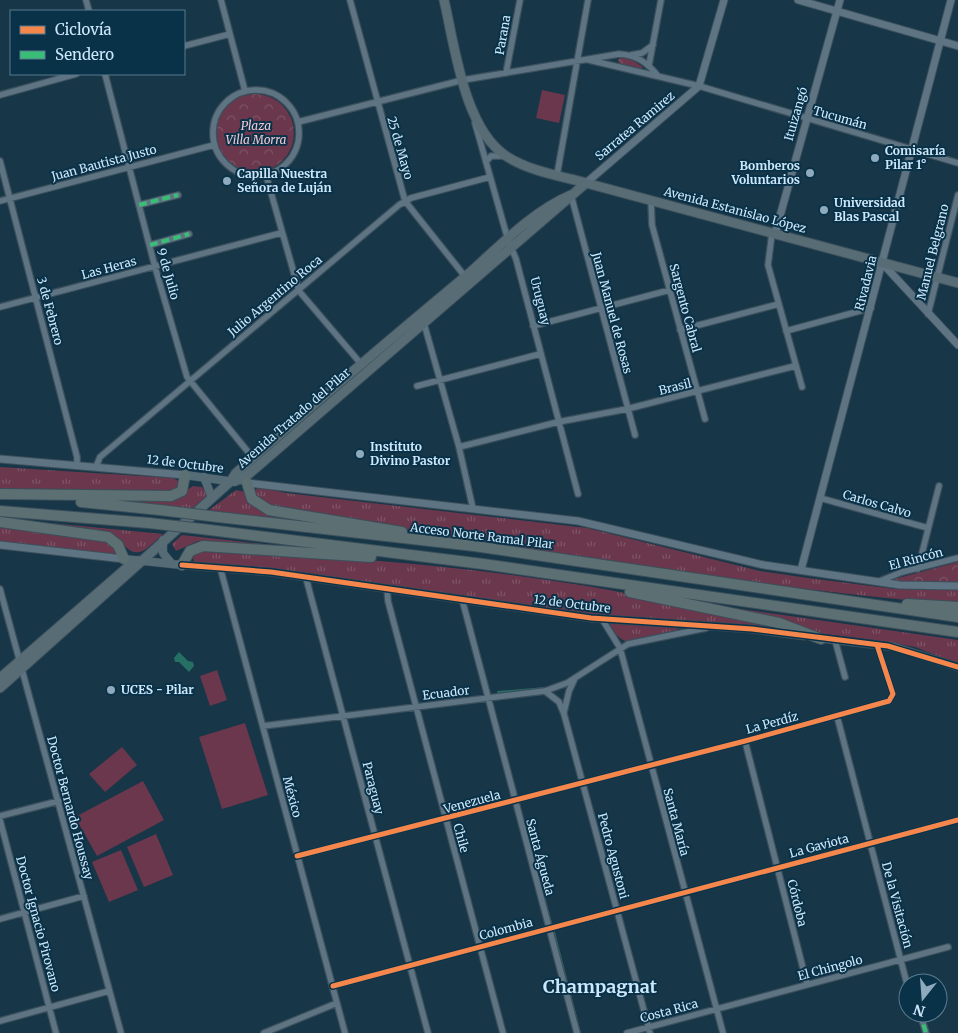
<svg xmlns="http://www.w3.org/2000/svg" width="958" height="1033" font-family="Merriweather,serif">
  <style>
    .grass { fill: url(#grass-tufts) }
    .park { fill: url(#park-crowns) }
    .pitch { fill: #6a374c }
    .water { fill: #256f65 }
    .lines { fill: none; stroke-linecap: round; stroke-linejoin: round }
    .stream { stroke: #256f65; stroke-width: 2 }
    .minor-casing { stroke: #3b4f5c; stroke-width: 8 }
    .tertiary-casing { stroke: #3b4f5c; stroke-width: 9 }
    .secondary-casing { stroke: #3b4f5c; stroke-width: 9 }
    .primary-casing { stroke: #3b4f5c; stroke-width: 11 }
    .motorway-casing { stroke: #3b4f5c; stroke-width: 12 }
    .minor { stroke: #5e7482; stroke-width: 5.5 }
    .tertiary { stroke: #5e7482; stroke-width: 7 }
    .secondary { stroke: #556c76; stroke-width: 8 }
    .primary { stroke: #576c74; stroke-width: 9 }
    .motorway { stroke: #5c7073; stroke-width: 10 }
    .motorway-bridge-casing { stroke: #3b4f5c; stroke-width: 12; stroke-linecap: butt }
    .motorway-bridge { stroke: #5c7073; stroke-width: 10 }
    .quiet { stroke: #3abd76; stroke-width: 4; stroke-dasharray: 8 4; stroke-linecap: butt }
    .cycleway-casing { stroke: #093249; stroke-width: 8 }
    .cycleway { stroke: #f5874c; stroke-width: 5 }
    .poi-dot { fill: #8eaabc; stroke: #093249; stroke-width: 2 }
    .labels { text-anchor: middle; stroke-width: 4; stroke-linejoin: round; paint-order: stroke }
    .street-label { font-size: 12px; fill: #cee8fb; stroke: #093249 }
    .park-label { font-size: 12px; font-style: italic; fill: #f2c7d3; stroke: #093249 }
    .poi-label { font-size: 12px; font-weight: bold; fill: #cee8fb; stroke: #093249; text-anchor: start }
    .district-label { font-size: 18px; font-weight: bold; fill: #cee8fb; stroke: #093249 }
  </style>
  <defs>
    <pattern id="grass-tufts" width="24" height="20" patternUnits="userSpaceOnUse" patternTransform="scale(1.25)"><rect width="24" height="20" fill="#6a374c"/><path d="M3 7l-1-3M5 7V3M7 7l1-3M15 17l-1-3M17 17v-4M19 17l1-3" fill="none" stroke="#7e5467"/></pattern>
    <pattern id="park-crowns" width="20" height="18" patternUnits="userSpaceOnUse" patternTransform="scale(1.25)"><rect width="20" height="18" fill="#6a374c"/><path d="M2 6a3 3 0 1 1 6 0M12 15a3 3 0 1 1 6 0" fill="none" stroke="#7e5467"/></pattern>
  </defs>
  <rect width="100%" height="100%" fill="#173647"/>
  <path class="grass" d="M0,467L173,478L180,482L175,492L0,489Z
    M193,486L202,487L206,492V497L189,511L77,499L180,495Z
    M260,487L286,493L587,528L760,571L808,578L895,589L958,590V605C724,584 492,545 260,504L254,491Z
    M236,490L245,492L252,503L340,525L205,513Z
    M19,520L163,534C148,547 137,564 121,541Z
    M0,526L110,541L117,552L112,555L0,543Z
    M182,535L271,545L198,541L176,551L172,544Z
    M202,549C331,556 460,565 587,586C651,597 714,613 776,627V629L737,624L605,617L404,587L194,562L192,555Z
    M706,604L958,640V664L915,647L875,640L815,633Z
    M612,622L676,628L678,629L677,632L628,642C620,640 612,632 610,624Z"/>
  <path class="park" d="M621,57L629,58L643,67L639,70L620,65L618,60Z
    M216 133a39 39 0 1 1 78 0a39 39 0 1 1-78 0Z
    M958,562V584L912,585L891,580Z"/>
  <path class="pitch" d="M542,90L565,95L559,123L536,118Z
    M217,670L227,700L210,706L200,676Z
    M245,723L268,795L222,809L199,737Z
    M122,747L137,765L105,792L89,774Z
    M143,781L164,820L97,856L75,817Z
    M156,834L173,875L144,887L127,847Z
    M121,850L138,890L109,902L92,862Z"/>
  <path class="water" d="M179,652L188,661L193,662L194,666L189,672L179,662H175L174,658Z"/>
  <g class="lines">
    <path class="stream" d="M498,692L545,688
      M527,835L551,923
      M554,932L580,1033"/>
    <g class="minor-casing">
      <path id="minor" d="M86,0L89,11
        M221,0L245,91
        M350,0L405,201L467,279
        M184,46L230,34
        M631,55L642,53L653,45
        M589,60L699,86L958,163
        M649,65L661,0
        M506,73L520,0
        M105,74L155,267L187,377L253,458
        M213 133a43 43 0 1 1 86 0a43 43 0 1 1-86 0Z
        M0,95L76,74
        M298,122L463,80L619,54C636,55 647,62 658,76
        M475,123L508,240L516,259L578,494
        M0,161L77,457V466
        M486,162L491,156H505
        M266,175L299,291L362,365
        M557,175L588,0
        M571,195L635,435
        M651,200L652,225L705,419
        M0,201L214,145
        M139,205L178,195
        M772,233L768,265L802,387
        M150,245L189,234
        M0,307L281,233
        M928,314L958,195
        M423,320L459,447L473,509
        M533,326L670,290
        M680,330L779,304
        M786,331L871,308
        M417,386L540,354
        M459,447L558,422L627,409L795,366
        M96,467L100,457L399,205L411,198L490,177
        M820,498L928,528
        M220,567L345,1033
        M918,569L939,486
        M306,578L428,1033
        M880,581L902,572L958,558
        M0,589L121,1033
        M387,589L388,601L503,1033
        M462,599L577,1033
        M602,619L620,648L723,1033
        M835,640L845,677
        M545,691L559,702L564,714L650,1033
        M564,712L569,691L575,678
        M837,716L907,984
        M263,726L545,691L567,683L628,644L706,628
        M745,741L807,984
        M0,816L59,801
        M0,820L56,1033
        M297,856L745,741L889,701L893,694L877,645
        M0,919L84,896
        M333,986L958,820
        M920,1013L926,1033
        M0,1021L109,991
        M264,1033L337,1003
        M627,1033L948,947"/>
    </g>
    <g class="tertiary-casing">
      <path id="tertiary" d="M798,0L958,46
        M586,183L699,86L724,0
        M775,234L840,0
        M882,263L958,345
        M0,459L185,475
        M247,483L578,521L764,565L900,585L958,586
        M0,545L124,559
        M182,565L271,572L591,618L752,629L804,636
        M801,570L951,0
        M817,638L895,647L958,667"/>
    </g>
    <g class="secondary-casing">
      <path id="secondary" d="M185,475L235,482
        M204,477L212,498
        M163,540V553L172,564
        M124,559L182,565"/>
    </g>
    <g class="primary-casing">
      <path id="primary" d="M444,0C455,47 464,128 506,156C529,171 560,176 586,183L958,283
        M231,481L243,479L586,183
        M0,678L129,566L138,561
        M0,688L231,481L236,473C311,406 388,341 466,276C498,248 531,212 571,195"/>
    </g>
    <g class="motorway-casing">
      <path id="motorway" d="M247,483L252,499L269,510L402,532
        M0,494L171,496L182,491L185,475
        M81,502L160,510
        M0,511L149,523
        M218,517L474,546L958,617
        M0,522L108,537L118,545L124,559
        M202,529L483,564L958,632
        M182,565L190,551L203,546L371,557
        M630,592L779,623L821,639
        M907,604L958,607"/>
    </g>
    <use href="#minor" class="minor"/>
    <use href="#tertiary" class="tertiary"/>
    <use href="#secondary" class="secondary"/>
    <use href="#primary" class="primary"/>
    <use href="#motorway" class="motorway"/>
    <g class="motorway-bridge-casing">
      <path id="motorway-bridge" d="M160,510L218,517
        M149,523L202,529"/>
    </g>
    <use href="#motorway-bridge" class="motorway-bridge"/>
    <path class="quiet" d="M139,205L178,195
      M150,245L189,234
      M920,1013L926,1033"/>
    <g class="cycleway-casing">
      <path id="cycleway" d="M182,565L271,572L591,618L752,629L888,646L958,667
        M297,856L745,741L889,701L893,694L877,645
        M333,986L958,820"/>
    </g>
    <use href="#cycleway" class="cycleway"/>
  </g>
  <g class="poi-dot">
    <circle cx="875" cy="158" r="5"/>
    <circle cx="810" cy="173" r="5"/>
    <circle cx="227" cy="181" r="5"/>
    <circle cx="824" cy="210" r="5"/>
    <circle cx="360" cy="454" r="5"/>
    <circle cx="111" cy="690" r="5"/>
  </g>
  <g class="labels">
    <g class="street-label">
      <text transform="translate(503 35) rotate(-80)" y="4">Parana</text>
      <text transform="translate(796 114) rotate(-74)" y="4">Ituizangó</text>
      <text transform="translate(840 118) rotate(16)" y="4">Tucumán</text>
      <text transform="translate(635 126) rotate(-40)" y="4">Sarratea Ramirez</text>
      <text transform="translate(400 148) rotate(74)" y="4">25 de Mayo</text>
      <text transform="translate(104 163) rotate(-15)" y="4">Juan Bautista Justo</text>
      <text transform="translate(735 210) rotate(15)" y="4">Avenida Estanislao López</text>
      <text transform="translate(933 252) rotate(-76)" y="4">Manuel Belgrano</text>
      <text transform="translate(109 268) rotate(-15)" y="4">Las Heras</text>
      <text transform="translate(168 274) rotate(74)" y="4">9 de Julio</text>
      <text transform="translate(866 283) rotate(-76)" y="4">Rivadavia</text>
      <text transform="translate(275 296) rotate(-40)" y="4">Julio Argentino Roca</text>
      <text transform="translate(540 301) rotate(76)" y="4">Uruguay</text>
      <text transform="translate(685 308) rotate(75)" y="4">Sargento Cabral</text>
      <text transform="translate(50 311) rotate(75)" y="4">3 de Febrero</text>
      <text transform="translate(612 313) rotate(75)" y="4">Juan Manuel de Rosas</text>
      <text transform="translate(675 387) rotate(-14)" y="4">Brasil</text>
      <text transform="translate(294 418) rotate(-41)" y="4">Avenida Tratado del Pilar</text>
      <text transform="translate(185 464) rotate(7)" y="4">12 de Octubre</text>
      <text transform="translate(877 504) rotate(16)" y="4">Carlos Calvo</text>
      <text transform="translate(482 536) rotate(7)" y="4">Acceso Norte Ramal Pilar</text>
      <text transform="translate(916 559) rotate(-15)" y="4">El Rincón</text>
      <text transform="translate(572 604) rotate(7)" y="4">12 de Octubre</text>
      <text transform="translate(446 693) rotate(-7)" y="4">Ecuador</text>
      <text transform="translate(772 723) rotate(-15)" y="4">La Perdíz</text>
      <text transform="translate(373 788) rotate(76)" y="4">Paraguay</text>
      <text transform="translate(292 797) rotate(75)" y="4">México</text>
      <text transform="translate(472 802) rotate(-15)" y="4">Venezuela</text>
      <text transform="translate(70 808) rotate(75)" y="4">Doctor Bernardo Houssay</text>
      <text transform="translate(676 822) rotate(75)" y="4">Santa María</text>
      <text transform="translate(461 838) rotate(75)" y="4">Chile</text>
      <text transform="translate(819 846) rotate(-15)" y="4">La Gaviota</text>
      <text transform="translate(613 856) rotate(75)" y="4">Pedro Agustoni</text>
      <text transform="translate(540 857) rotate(75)" y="4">Santa Águeda</text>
      <text transform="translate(797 903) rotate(76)" y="4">Córdoba</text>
      <text transform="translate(897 905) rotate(75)" y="4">De la Visitación</text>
      <text transform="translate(38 924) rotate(75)" y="4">Doctor Ignacio Pirovano</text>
      <text transform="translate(506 929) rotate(-15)" y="4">Colombia</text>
      <text transform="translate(830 968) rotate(-15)" y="4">El Chingolo</text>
      <text transform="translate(669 1011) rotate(-15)" y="4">Costa Rica</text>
    </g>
    <g class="park-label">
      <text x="256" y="130">Plaza<tspan x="256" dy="14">Villa Morra</tspan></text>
    </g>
    <g class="poi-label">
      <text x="885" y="155">Comisaría<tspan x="885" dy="14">Pilar 1°</tspan></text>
      <text x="800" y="170" text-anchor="end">Bomberos<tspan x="800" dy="14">Voluntarios</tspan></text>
      <text x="237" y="178">Capilla Nuestra<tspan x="237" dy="14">Señora de Luján</tspan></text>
      <text x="834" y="207">Universidad<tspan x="834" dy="14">Blas Pascal</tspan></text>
      <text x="370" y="451">Instituto<tspan x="370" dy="14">Divino Pastor</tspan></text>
      <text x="121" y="694">UCES - Pilar</text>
    </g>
    <g class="district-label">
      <text x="600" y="993">Champagnat</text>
    </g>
  </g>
  <rect x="10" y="10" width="175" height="65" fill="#093249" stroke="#587b90"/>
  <rect x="20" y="26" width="25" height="8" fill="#f5874c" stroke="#587b90"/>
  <text x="55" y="35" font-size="15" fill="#cee8fb">Ciclovía</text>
  <rect x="20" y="51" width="25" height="8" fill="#3abd76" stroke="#587b90"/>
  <text x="55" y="60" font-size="15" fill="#cee8fb">Sendero</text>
  <g transform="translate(923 998) rotate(197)"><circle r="24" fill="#093249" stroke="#587b90"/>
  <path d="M0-4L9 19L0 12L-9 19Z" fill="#8eaabc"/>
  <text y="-8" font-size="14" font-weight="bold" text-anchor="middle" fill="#cee8fb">N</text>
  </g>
</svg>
